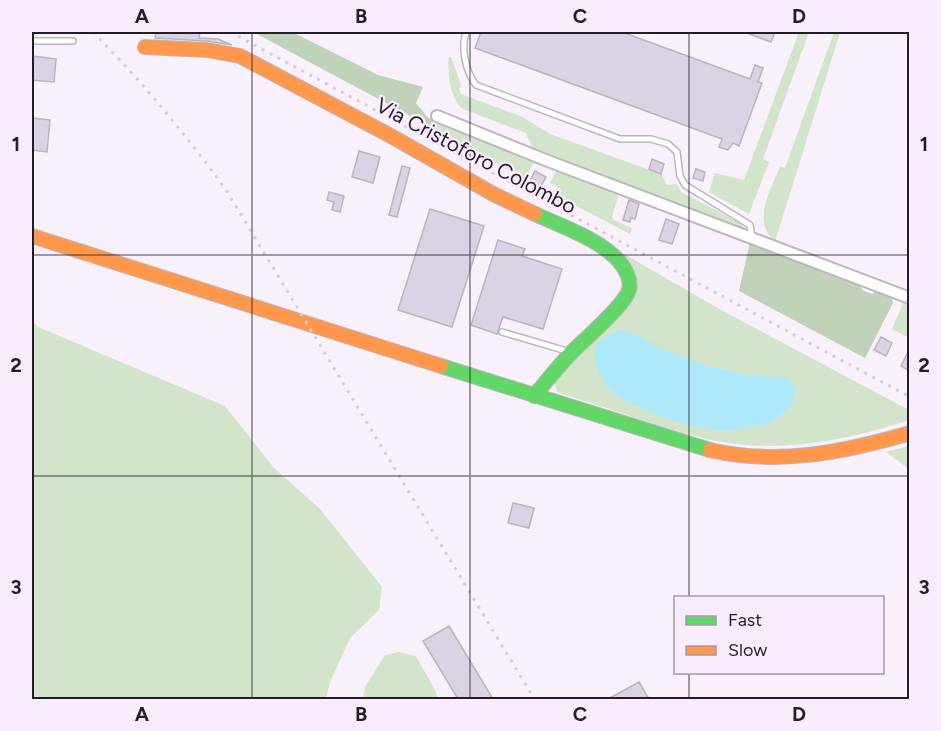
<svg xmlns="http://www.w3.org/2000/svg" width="941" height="731" font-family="Figtree,sans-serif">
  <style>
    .green { fill: #d2e4ca }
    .forest { fill: #c0d2b8 }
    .water { fill: #ade8fb }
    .building { fill: #dbd2e3; stroke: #bab5bd; stroke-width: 1.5 }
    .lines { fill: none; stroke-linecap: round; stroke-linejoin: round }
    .lane-casing { stroke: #bdb7bf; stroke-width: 8 }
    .street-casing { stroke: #bdb7bf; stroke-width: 14 }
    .fast-casing { stroke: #bdb7bf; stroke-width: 16 }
    .slow-casing { stroke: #bdb7bf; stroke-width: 16 }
    .lane { stroke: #fefdfe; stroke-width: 5 }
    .street { stroke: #fefdfe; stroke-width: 10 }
    .fast { stroke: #63d668; stroke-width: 14 }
    .slow { stroke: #ff974d; stroke-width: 14 }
    .rail { stroke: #d3d1d4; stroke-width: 3; stroke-dasharray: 3 6; stroke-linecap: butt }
    .grid { fill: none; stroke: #231e25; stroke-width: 1.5; stroke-opacity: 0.55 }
    .labels { text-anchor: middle; stroke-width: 4.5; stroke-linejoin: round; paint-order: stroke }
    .street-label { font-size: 21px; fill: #231e25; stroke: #faecff }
    .neatline { fill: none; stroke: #231e25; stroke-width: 2 }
    .grid-label { font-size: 20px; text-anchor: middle; font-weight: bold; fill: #231e25 }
  </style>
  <rect width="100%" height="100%" fill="#f8f0fb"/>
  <path class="green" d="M799,32H809L763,159L769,162L749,214L709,192L715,173L744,180Z
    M834,32H840L775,242C751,221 771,190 780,166L785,168Z
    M449,57H451L461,85L459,89L461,94L466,96L523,117L550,134L661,174L667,185L677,184L681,192L742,224L744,228L743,230L640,191L532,147L526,133L463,109C450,100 447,71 449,57Z
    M434,119L518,151L524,158L534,162L525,179L429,126Z
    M557,170L619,193L612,217L614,220L632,228L630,234L557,196L561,189L550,183Z
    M624,254L723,311L909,410V420C846,441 773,455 707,439C658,427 610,408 562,394L557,392L554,382L630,295L621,260Z
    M904,301L909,303V338L892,329Z
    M32,320L38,327L225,406L274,468L320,509L382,587L379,610L350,638L330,682L326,699H32Z
    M909,446V469L886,452Z
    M399,652L416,656L435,690L438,699H363L365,687L385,655Z"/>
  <path class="forest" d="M253,32H292L378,75L423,87L416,103L428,118L434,119L429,126Z
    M750,242L859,283L862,290L872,294L877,291L891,296L893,303L865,358L739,291Z"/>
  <path class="water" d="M623,330C641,334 646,341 660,348C701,366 742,377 786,377L796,388L792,405L769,424L724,431L698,427L670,420L622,400L607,387L599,372L594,358L597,342L613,333Z"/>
  <path class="building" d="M156,32H200L199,38L218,39L232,45L207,41L155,38Z
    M481,32H622L750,79L755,65L763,68L758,82L762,83L739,146L733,143L728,150L719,147L722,139L475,48Z
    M744,32H775L771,42Z
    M32,56L56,59L54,82L32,80Z
    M32,118L50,120L47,152L32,150Z
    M359,151L380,157L373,183L352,177Z
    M652,159L664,164L661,174L649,169Z
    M402,166L410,168L397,217L389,215Z
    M696,169L705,172L703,181L693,178Z
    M535,171L546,177L541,186L530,181Z
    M329,192L344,196L340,212L332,210L334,202L327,200Z
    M629,200L639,204L635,219L631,218L630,222L623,220Z
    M430,209L484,226L452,327L398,310Z
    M666,219L679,224L672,244L659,240Z
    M498,240L525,249L522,256L562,269L543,329L503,317L497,334L471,325Z
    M881,337L892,343L886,356L874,350Z
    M909,350V371L901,366Z
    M513,503L534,508L529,528L508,523Z
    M449,626L493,699H458L423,641Z
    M639,682L649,699H608Z"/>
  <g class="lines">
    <g class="lane-casing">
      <path id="lane" d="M466,32C461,47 465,71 476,85L620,139H651L668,144L677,152L680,176L685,185L750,225L752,238
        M32,41H73
        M502,332L570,352"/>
    </g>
    <g class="street-casing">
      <path id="street" d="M437,116L548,161L910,298"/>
    </g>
    <g class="fast-casing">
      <path id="fast" d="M441,366L710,450
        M534,396C547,381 559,365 573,351C586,338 624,306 629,290C631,281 627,272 622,265C605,241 561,226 535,214"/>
    </g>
    <g class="slow-casing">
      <path id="slow" d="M145,47L207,50L240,56L391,136L495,195L535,214
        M32,236L441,366
        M710,450C778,466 845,452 910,433"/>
    </g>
    <use href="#lane" class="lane"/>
    <use href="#street" class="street"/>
    <use href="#fast" class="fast"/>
    <use href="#slow" class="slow"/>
    <path class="rail" d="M93,32C143,83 184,132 226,190L535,700
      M230,32L910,397"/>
  </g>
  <path class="grid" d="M252,32V700M470,32V700M689,32V598M32,255H910M32,476H910M689,672V700"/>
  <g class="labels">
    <g class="street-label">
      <text transform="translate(476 156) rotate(28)" y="7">Via Cristoforo Colombo</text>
    </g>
  </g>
  <rect width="941" height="731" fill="none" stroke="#faecff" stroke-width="66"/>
  <rect x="674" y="596" width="210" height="78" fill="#faecff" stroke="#a49aa8" stroke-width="1.5"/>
  <rect x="686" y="616" width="30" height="9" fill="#63d668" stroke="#a49aa8" stroke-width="1.5"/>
  <text x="728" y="626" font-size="18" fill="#231e25">Fast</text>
  <rect x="686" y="646" width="30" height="9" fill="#ff974d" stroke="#a49aa8" stroke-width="1.5"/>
  <text x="728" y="656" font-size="18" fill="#231e25">Slow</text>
  <rect x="33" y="33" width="875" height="665" class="neatline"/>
  <g class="grid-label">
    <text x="142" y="23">A</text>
    <text x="361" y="23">B</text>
    <text x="580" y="23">C</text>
    <text x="799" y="23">D</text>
    <text x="16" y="151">1</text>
    <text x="924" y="151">1</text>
    <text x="16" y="372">2</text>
    <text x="924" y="372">2</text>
    <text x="16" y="594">3</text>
    <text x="924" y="594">3</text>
    <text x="142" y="721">A</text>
    <text x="361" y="721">B</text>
    <text x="580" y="721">C</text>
    <text x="799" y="721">D</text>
  </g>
</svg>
